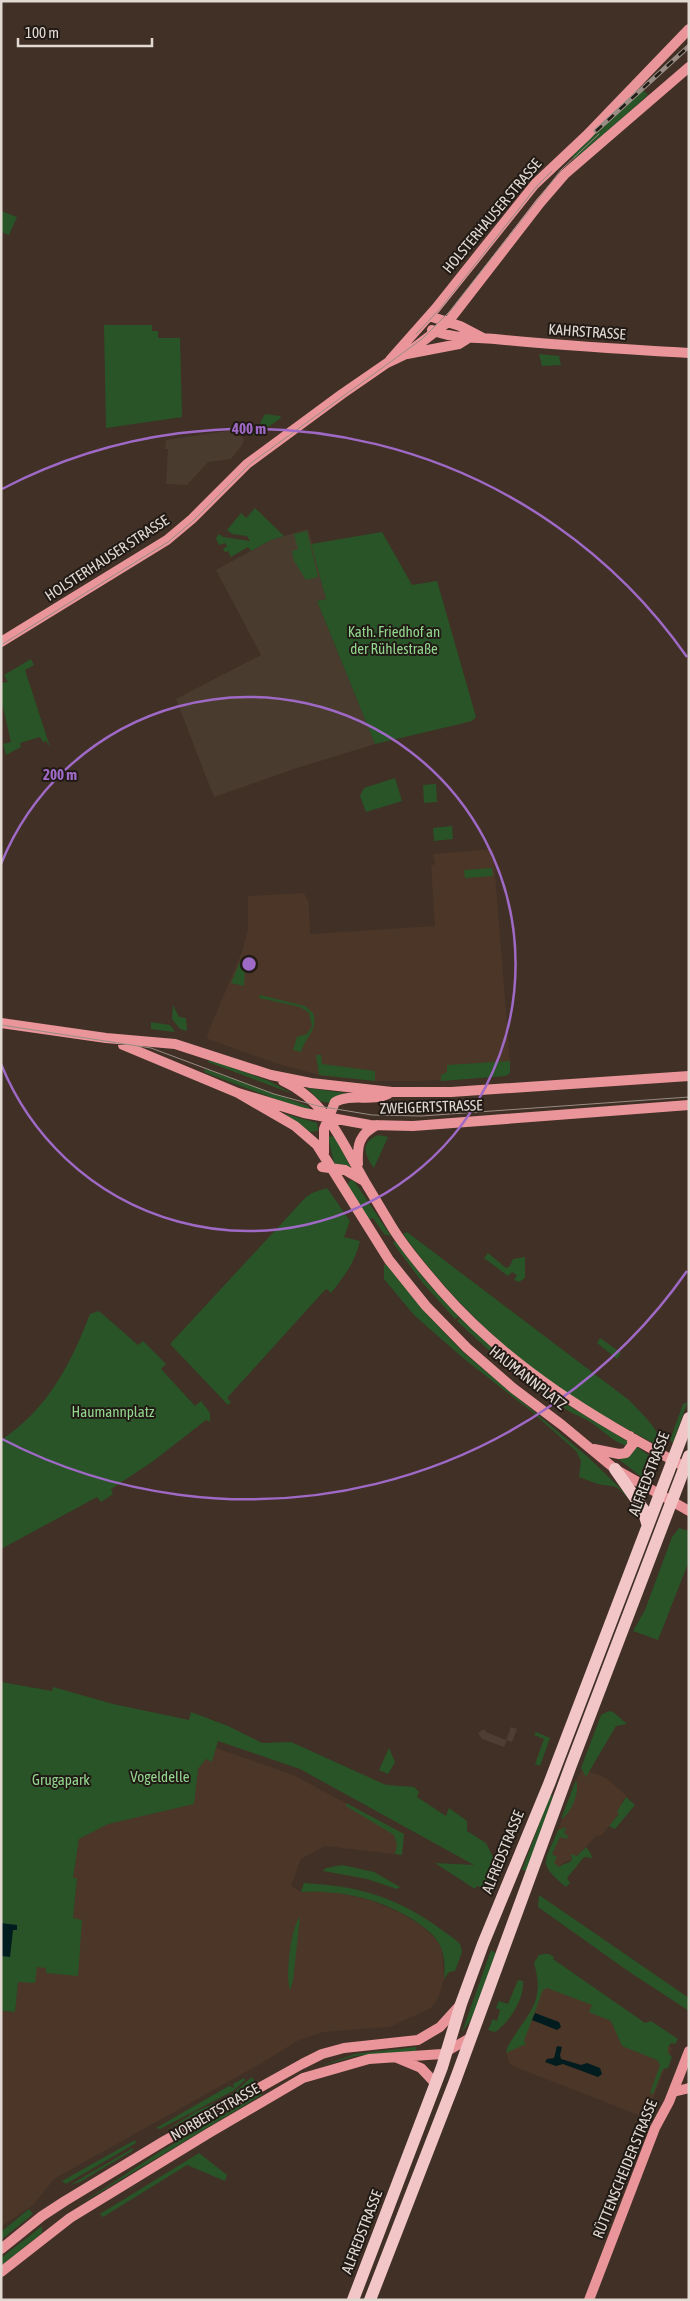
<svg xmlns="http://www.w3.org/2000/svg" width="690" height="2301" font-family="'Asap Condensed',sans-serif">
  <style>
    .built { fill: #4c3628 }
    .industrial { fill: #4e3e34 }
    .education { fill: #493c2e }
    .green { fill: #295427 }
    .water { fill: #001c1e }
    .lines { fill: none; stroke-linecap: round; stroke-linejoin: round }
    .secondary { stroke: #e9959a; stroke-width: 10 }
    .primary { stroke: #f2c5c7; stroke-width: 12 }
    .tram { stroke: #988c84; stroke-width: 1 }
    .rail-casing { stroke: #988c84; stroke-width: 4.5 }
    .rail { stroke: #211a15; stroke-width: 2.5; stroke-dasharray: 8; stroke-linecap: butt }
    .ring { fill: none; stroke: #9f69c6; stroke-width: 2.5 }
    .labels { text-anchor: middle; stroke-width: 4; stroke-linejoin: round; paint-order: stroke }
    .street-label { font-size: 15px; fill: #e3d9d3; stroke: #211a15 }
    .park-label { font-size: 15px; fill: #92d58d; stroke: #211a15 }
    .centre { fill: #9f69c6; stroke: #211a15; stroke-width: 2.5 }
    .ring-label { font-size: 15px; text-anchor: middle; font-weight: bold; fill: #9f69c6; stroke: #211a15; stroke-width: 4; stroke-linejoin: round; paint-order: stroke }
  </style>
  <rect width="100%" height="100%" fill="#403026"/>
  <path class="built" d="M493,849L510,1061V1073L506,1076L419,1081H375L323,1076L278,1064L208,1039L207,1035L242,952L248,929V896L304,893L309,903L310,934L435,926L431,866L435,864L433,854Z
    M216,1748L293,1775L404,1834L402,1855L325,1846L301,1859L291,1886L301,1892L330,1891L367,1899L399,1912L422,1926L437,1940L442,1950L444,1979L439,1996L431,2008L390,2027L323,2032L297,2041L267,2060L54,2179L34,2204L1,2227V2011L15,2012L18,1981L37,1967H46V1972L82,1920L73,1919L77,1879L73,1878L79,1839L107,1824L145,1813L198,1769L206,1759L212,1761Z
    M583,1769L606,1778L627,1796L621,1803L622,1805L619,1814L600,1837L597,1835L577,1856L571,1855L572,1860L564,1862L559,1867L553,1863L552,1854L560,1836L567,1839L564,1833L566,1827L558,1830L576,1780Z
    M544,1978L595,2000L672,2048L646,2118L515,2067L510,2064L506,2052L540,1995Z"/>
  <path class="industrial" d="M511,1727L517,1729L512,1742L507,1740L504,1747L482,1739L478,1733L484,1729L486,1732L506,1740Z"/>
  <path class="education" d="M234,430L239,432L244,440L242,445L231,459L208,462L187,485L166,484L168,449H165L166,440Z
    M308,529L326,599L317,601L375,744L294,769L214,797L176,699L261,655L216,570L271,540Z"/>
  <path class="green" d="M640,87L648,95L575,160L572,156C594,133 616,109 640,87Z
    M1,211L17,217L9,235L1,232Z
    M104,325H152V331H158V338H180L182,417L106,428Z
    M539,354L559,356L561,365L542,366Z
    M265,414L280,416L281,418L255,436L243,429L265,426L260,423Z
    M255,508L284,536L271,540L251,551L248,547L231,557L228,551L225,552L223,549L227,546L225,543L219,545L216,538L219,534L223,537L250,541L247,536L232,534L227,530L241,513L246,518Z
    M307,531L318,577L306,580L294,561L292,551L298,549L294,534Z
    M382,532L412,585L437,581L476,717L472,721L460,724L375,744L317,601L326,599L311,544Z
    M31,659L34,665L25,670L50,747L46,741L43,742L40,737L20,743L21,747L6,755L3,744L11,742L1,699V683L8,682L4,675Z
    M395,778L402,801L366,812L360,796L364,788Z
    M436,784L437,802L424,803L423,785Z
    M452,826L453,839L434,841L433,828Z
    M492,868L493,876L465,878L464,870Z
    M242,957L241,964H252L251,969H245L244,986L231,983Z
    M260,995L305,1006L313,1013C319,1030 305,1037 301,1052L293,1050L297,1037L307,1034L312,1026L309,1013L300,1007L259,998Z
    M173,1005L179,1017L186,1018L187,1031L180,1029L172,1019Z
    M151,1022L170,1025L175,1032L151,1029Z
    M316,1055H321L322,1064L375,1071V1081L319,1075Z
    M209,1059L269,1081L293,1094L208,1062Z
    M510,1061V1073L506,1076L441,1081V1075L447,1072V1065Z
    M205,1069L308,1106L311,1111L278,1100L204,1072Z
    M307,1088L345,1093V1097L336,1098L329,1103L320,1101Z
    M282,1113L317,1123L318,1131L310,1132Z
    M378,1135L388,1137L374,1168C364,1154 360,1143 378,1135Z
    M328,1136L335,1137L351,1168L334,1163Z
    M350,1180L354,1181L391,1236L384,1234L373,1218L368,1219L349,1188L348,1184Z
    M327,1188L350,1221L344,1237L360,1241C355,1262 344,1277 331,1293L327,1289L324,1291L227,1398L231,1402L228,1405L170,1344L306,1197L312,1193Z
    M407,1232L629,1400C640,1412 662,1431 662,1448C630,1430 596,1413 566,1393C503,1350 448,1296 403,1234Z
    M395,1241L426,1281L459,1317L455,1319L422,1282L393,1243Z
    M488,1253L506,1268L510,1266L513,1259L525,1257V1278L519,1282L514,1280L517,1275L512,1272L508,1276L484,1258Z
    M384,1264L388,1266L422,1309L463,1352L588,1457L632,1500L630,1501C620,1488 618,1486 603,1485C595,1484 586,1479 579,1477L581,1461L576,1451L532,1412L463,1358L414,1315L384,1279Z
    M99,1311L138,1345L143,1341L166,1364L161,1369L195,1406L201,1401L210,1413V1422L206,1420L152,1462L111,1489L113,1494L101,1502L97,1497L1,1549V1440C47,1410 71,1364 90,1314Z
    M460,1318L507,1361L560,1400L556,1403L495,1356L457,1321Z
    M600,1338L621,1353L617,1359L597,1343Z
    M561,1401L627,1441L628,1446C612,1442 601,1428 587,1420C577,1415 568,1412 559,1404Z
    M688,1402L687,1404L673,1443L670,1440L683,1404Z
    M636,1446L656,1461L648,1482L617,1458Z
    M679,1528L689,1531V1561L658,1640L633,1631L645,1610L672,1537Z
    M1,1682L52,1691L53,1687L113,1704L189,1720L191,1712L228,1726L262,1743L291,1742L386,1785L414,1787L419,1792L417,1797L446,1816L449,1808L467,1821V1831L486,1843L497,1865L488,1889L477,1886L475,1889L435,1863L474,1865L300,1769L218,1741L212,1762L206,1759L198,1769L194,1804L108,1824L79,1839L73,1878H77L73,1918L82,1920L78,1976L46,1973V1968L37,1967L35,1983L18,1982L15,2012L1,2011Z
    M609,1711L613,1712L627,1724L616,1726L586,1777L581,1768L601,1715Z
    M536,1732L550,1738L540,1766L535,1764L544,1739L534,1735Z
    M389,1748L395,1762L388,1774L379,1770Z
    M576,1780C580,1790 572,1814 561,1819Z
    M550,1795L553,1796L527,1871L522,1870Z
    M626,1797L635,1805L615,1829L609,1826L619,1814L617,1812Z
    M346,1803L404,1834L402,1855L395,1854L397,1845L394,1835L346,1806Z
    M566,1827L564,1833L568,1836L567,1839L560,1837L552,1854L557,1857L554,1863L559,1867C564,1863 568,1864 572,1860L571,1854L577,1856L586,1847L591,1854L592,1858L584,1857L567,1878L570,1883L566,1887C536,1862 545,1863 558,1830Z
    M342,1865L374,1872L400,1887L397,1889L367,1879L323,1871L326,1868Z
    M304,1883C354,1886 389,1894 432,1923C441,1930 452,1936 460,1944L462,1952L455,1971L449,1972L444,1979C445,1967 445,1952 438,1942C432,1932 421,1925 412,1919C378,1898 340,1890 301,1892Z
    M539,1895L689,1998V2011L628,1971L538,1907Z
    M300,1917L293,1981L290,1990C285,1978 291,1926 300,1917Z
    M491,1950L497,1954L471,2020L462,2032Z
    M544,1954H549L554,1957L553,1959L645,2023L651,2021L678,2039L675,2044L671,2043L668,2047V2053L672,2057L668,2068L663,2069L653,2094L650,2093L660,2065L657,2060L622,2046L611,2021L589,2012L592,2005L547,1988L543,1990L524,2041L526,2044L506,2053L508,2046C527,2013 546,2004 534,1963L539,1955Z
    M518,1980L523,1981C525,1998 509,2023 495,2032L488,2030L493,2019L497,2021L500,2010L496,2008L499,2001L508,2004Z
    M416,2047V2051L355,2056L318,2067L355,2054Z
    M252,2077L256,2083L165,2131L195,2112L229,2097Z
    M244,2078L245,2080L233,2091L160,2129L156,2128L229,2086L234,2088L233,2084Z
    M261,2093L262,2095L77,2206L161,2151Z
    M135,2140L136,2143L66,2184L62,2181Z
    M133,2148L132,2151L80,2182L70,2185Z
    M199,2153L227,2175L225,2181L187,2165L103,2217L100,2214Z
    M29,2209L33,2214L1,2240V2232Z
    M42,2226V2233L1,2266V2258Z"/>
  <path class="water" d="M1,1923L17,1925V1930H13L10,1957L1,1956Z
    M535,2013L559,2022L561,2027L557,2030L532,2020Z
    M557,2046L562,2047L560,2055L561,2059L581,2065L587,2063L600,2068L602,2074L598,2077L563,2064L556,2066L545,2062L547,2059L554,2058Z"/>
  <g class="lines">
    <path class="secondary" d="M429,316L460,326L483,338
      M432,330C453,339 472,337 495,339C559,346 624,349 689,353
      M407,354L459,344L467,339
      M390,360L436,308L535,184L587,135L689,29
      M1,642L167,540L192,519L247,464L342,394L387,363L406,354L448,322L540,203L565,174L689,67
      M1,1023L106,1038L175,1044L271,1075L311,1083L392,1092H451L689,1076
      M123,1045L238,1093L304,1113L370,1125L413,1126L689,1105
      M283,1081C326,1100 343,1144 365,1182C374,1197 383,1212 392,1227C406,1250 424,1270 441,1290C509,1368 598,1421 689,1469
      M238,1093L295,1126L317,1145L389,1260L426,1306L467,1348L513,1388L562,1425L615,1469L689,1511
      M324,1153V1129L335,1102C351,1093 372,1102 388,1094
      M358,1164C357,1145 359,1134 377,1125
      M322,1167L345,1170L364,1181
      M594,1449L619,1454L626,1453L633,1444L630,1436
      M397,2058L421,2068L436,2084
      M673,2092L689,2088
      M1,2249L42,2216L65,2201L164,2141L302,2064L322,2054L344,2048L418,2040L440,2027L460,2005
      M1,2272L70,2218L209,2133L303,2078L369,2059L442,2054L470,2038
      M589,2300L655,2128L669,2102L689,2051"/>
    <path class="primary" d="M615,1469L643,1509L647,1523
      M353,2300L442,2067L461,2004L483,1944L549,1784L689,1418
      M370,2300L455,2081L571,1765L689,1456"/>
    <path class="tram" d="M416,334L440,309L537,186L552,171
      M1,645L168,542L194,520L251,463L422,339L449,312L561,170L599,134
      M1,1025L151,1048L274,1094L318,1106L372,1115L422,1116L689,1097"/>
    <g class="rail-casing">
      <path id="rail" d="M596,131L689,46"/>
    </g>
    <use href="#rail" class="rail"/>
  </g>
  <g class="ring">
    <path d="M1 864A267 267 0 1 1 1 1064"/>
    <path d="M687 1271A535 535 0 0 1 2 1439M2 489A535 535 0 0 1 687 657"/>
  </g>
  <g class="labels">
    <g class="street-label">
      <text transform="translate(492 216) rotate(-50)" y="5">HOLSTERHAUSER STRASSE</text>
      <text transform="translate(587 332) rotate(4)" y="5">KAHRSTRASSE</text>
      <text transform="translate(107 558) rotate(-33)" y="5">HOLSTERHAUSER STRASSE</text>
      <text transform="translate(431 1107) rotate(-2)" y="5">ZWEIGERTSTRASSE</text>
      <text transform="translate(528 1378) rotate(38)" y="5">HAUMANNPLATZ</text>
      <text transform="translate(649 1474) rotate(-69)" y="5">ALFREDSTRASSE</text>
      <text transform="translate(503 1852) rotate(-68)" y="5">ALFREDSTRASSE</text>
      <text transform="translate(215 2112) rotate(-30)" y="5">NORBERTSTRASSE</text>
      <text transform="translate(625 2169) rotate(-68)" y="5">RÜTTENSCHEIDER STRASSE</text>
      <text transform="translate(362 2232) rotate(-69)" y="5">ALFREDSTRASSE</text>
    </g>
    <g class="park-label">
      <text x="394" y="637">Kath. Friedhof an<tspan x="394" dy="17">der Rühlestraße</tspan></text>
      <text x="113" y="1417">Haumannplatz</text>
      <text x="160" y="1782">Vogeldelle</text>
      <text x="61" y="1785">Grugapark</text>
    </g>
  </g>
  <circle cx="249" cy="964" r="8" class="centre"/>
  <g class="ring-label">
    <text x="249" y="434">400 m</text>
    <text x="60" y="780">200 m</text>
  </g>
  <rect width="690" height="2301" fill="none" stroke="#e3d9d3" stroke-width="5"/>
  <path d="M18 38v8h134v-8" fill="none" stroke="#e3d9d3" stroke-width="2.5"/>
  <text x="25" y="38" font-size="15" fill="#e3d9d3" stroke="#211a15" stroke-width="4" paint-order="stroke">100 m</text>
</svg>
